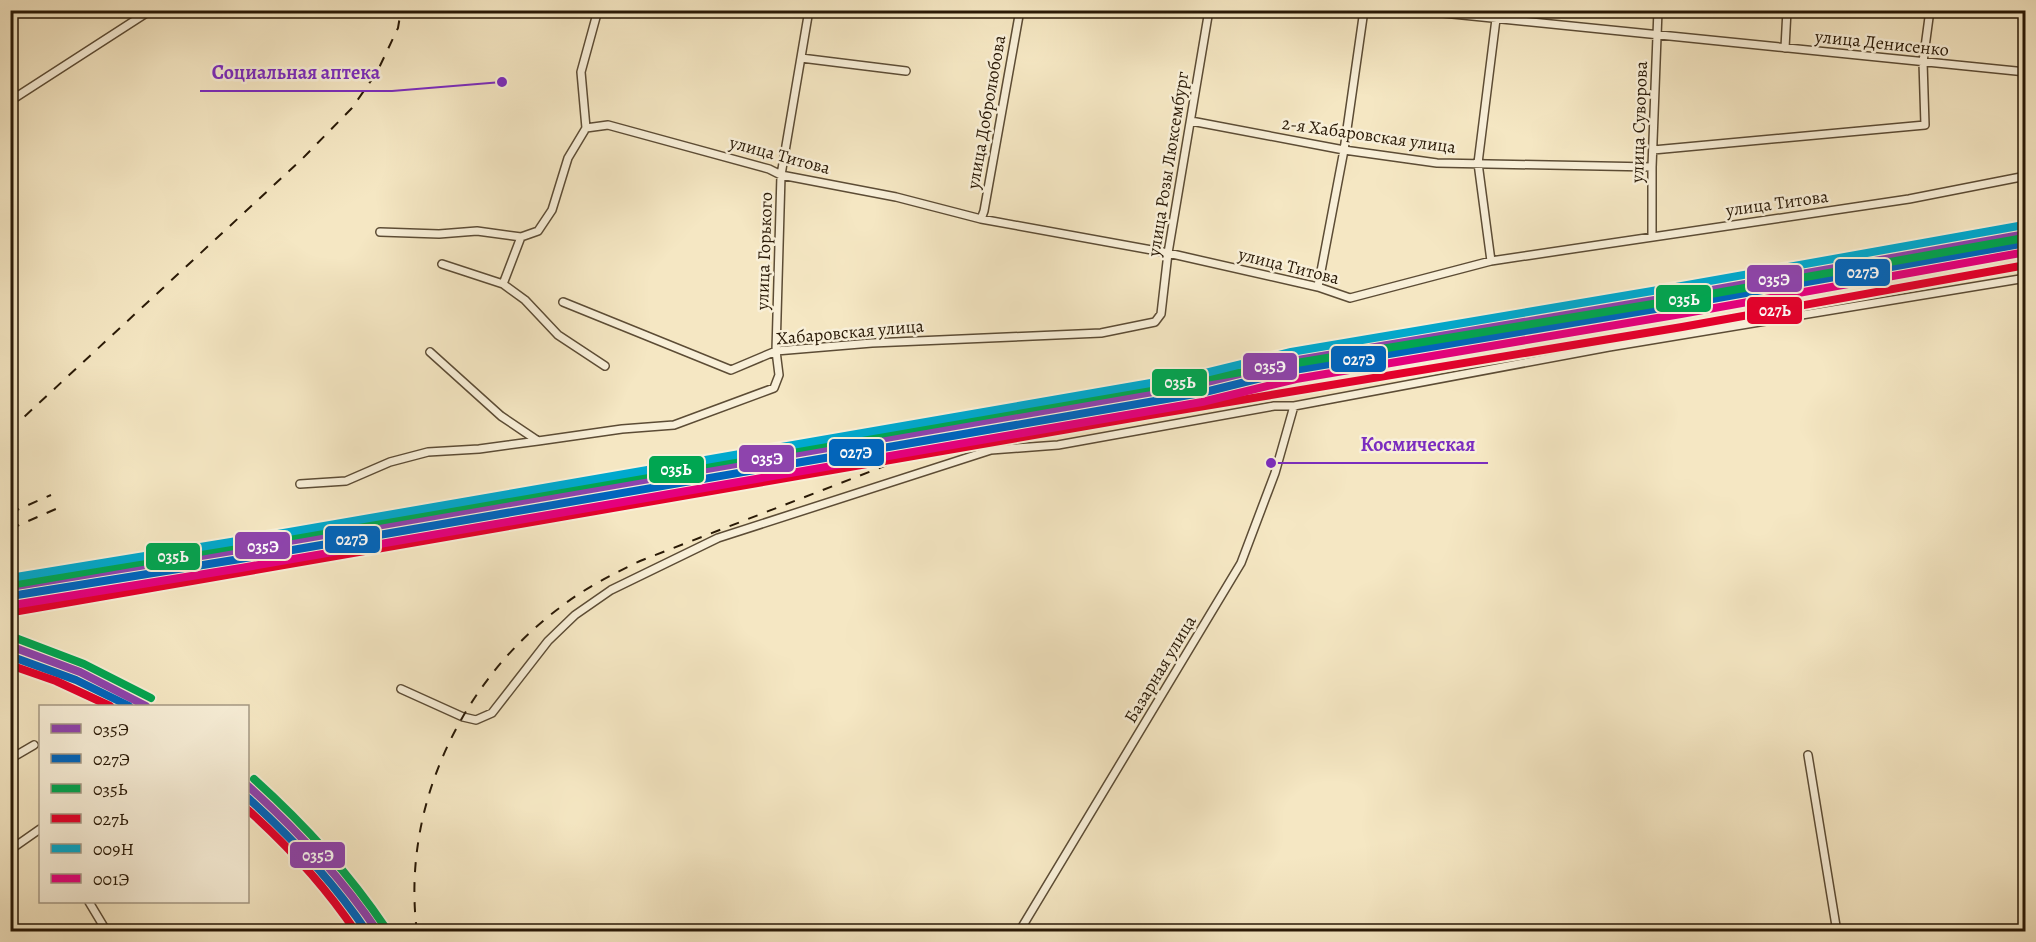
<svg xmlns="http://www.w3.org/2000/svg" width="2036" height="942" font-family="Alegreya,serif">
  <style>
    .lines { fill: none; stroke-linecap: round; stroke-linejoin: round }
    .minor-casing { stroke: #5c4c35; stroke-width: 10 }
    .minor { stroke: #f8efd8; stroke-width: 7 }
    .rail { stroke: #291906; stroke-width: 2; stroke-dasharray: 10 10; stroke-linecap: butt }
    .rail-1-casing { stroke: #f8efd8; stroke-width: 12 }
    .rail-2-casing { stroke: #f8efd8; stroke-width: 12 }
    .rail-3-casing { stroke: #f8efd8; stroke-width: 12 }
    .rail-4-casing { stroke: #f8efd8; stroke-width: 12 }
    .rail-5-casing { stroke: #f8efd8; stroke-width: 12 }
    .rail-6-casing { stroke: #f8efd8; stroke-width: 12 }
    .rail-1 { stroke: #8e44ad; stroke-width: 8 }
    .rail-2 { stroke: #0065bd; stroke-width: 8 }
    .rail-3 { stroke: #00a651; stroke-width: 8 }
    .rail-4 { stroke: #e4002b; stroke-width: 8 }
    .rail-5 { stroke: #00a9ce; stroke-width: 8 }
    .rail-6 { stroke: #e5007d; stroke-width: 8 }
    .labels { text-anchor: middle; stroke-width: 5; stroke-linejoin: round; paint-order: stroke }
    .street-label { font-size: 18px; fill: #291906; stroke: #f8efd8 }
    .leader { fill: none; stroke: #7b2cbf; stroke-width: 2 }
    .callout-dot { fill: #7b2cbf; stroke: #f8efd8; stroke-width: 2 }
    .callout-label { font-size: 20px; text-anchor: middle; font-weight: bold; fill: #7b2cbf; stroke: #f8efd8; stroke-width: 5; stroke-linejoin: round; paint-order: stroke }
    .line-badge { stroke: #f8efd8; stroke-width: 2 }
    .badge-label { font-size: 16px; text-anchor: middle; font-weight: bold; fill: #fff }
  </style>
  <rect width="100%" height="100%" fill="#f5e7c3"/>
  <filter id="stains"><feTurbulence type="fractalNoise" baseFrequency=".00333" numOctaves="4"/><feColorMatrix values="0 0 0 0 .2 0 0 0 0 .09 0 0 0 0 .02 0 0 0 .5 -.17"/></filter>
  <radialGradient id="worn" r=".72"><stop offset=".6" stop-color="#630" stop-opacity="0"/><stop offset="1" stop-color="#630" stop-opacity=".3"/></radialGradient>
  <g class="lines">
    <g class="minor-casing">
      <path id="minor" d="M1413,10L2026,72
        M1785,48L1787,10
        M801,58L906,71
        M10,101L151,10
        M1191,121L1344,150L1437,163L1652,167
        M586,128L608,125L769,169L781,175L896,197L981,219L1168,253L1318,287L1350,298L1491,261L1909,199L2026,176
        M1653,150L1925,125L1923,62L1930,10
        M981,219L984,211L1020,10
        M380,232L439,234L477,231L521,237L538,231L552,210L568,158L586,128L581,72L598,10
        M1652,235V167L1658,10
        M1491,261L1478,163L1496,19
        M442,264L503,284L525,300L558,335L605,366
        M503,284L521,237
        M1318,287L1344,150L1364,10
        M563,302L731,370L776,351L872,343L1101,333L1155,322L1161,314L1168,253L1209,10
        M430,352L501,416L538,441L622,429L674,425L774,388L779,375L776,351L781,175L809,10
        M300,484L346,481L390,462L428,452L479,449L538,441
        M401,689L463,717L476,720L492,713L548,641L575,615L611,590L718,538L991,450L1058,445L1274,406H1294L1609,347L2026,278
        M1808,755L1837,932
        M10,759L34,745
        M10,850L40,829
        M89,902L107,932
        M1019,932L1241,563L1275,473L1294,406"/>
    </g>
    <use href="#minor" class="minor"/>
    <path class="rail" d="M10,430L302,159L352,108L377,72L398,28L401,10
      M10,513L51,495
      M10,529L58,508
      M10,653L62,670L134,706
      M248,795C294,835 339,879 372,932
      M417,932C401,809 460,683 558,609C583,589 611,575 640,561L905,458L982,438L1252,389L2026,255"/>
    <g class="rail-1-casing">
      <path id="rail-1" d="M10,587L238,550L1199,384L1292,361L1678,296L2026,234
        M10,646L80,672L146,706
        M248,786C297,830 341,877 378,932"/>
    </g>
    <g class="rail-2-casing">
      <path id="rail-2" d="M11,596L240,559L1201,393L1294,370L1679,305L2026,243
        M10,656L76,680L129,706
        M248,798C292,838 333,881 367,932"/>
    </g>
    <g class="rail-3-casing">
      <path id="rail-3" d="M10,585L1139,389L1677,300L2024,238
        M13,637L84,664L151,698
        M254,779C304,824 348,872 385,927"/>
    </g>
    <g class="rail-4-casing">
      <path id="rail-4" d="M13,612L1144,416L1682,327L2026,265
        M10,665L56,681L110,706
        M248,810C288,846 325,886 356,932"/>
    </g>
    <g class="rail-5-casing">
      <path id="rail-5" d="M10,578L237,541L1197,375L1291,352L1676,287L2024,225"/>
    </g>
    <g class="rail-6-casing">
      <path id="rail-6" d="M13,605L241,568L1202,402L1296,379L1681,314L2026,252"/>
    </g>
    <use href="#rail-1" class="rail-1"/>
    <use href="#rail-2" class="rail-2"/>
    <use href="#rail-3" class="rail-3"/>
    <use href="#rail-4" class="rail-4"/>
    <use href="#rail-5" class="rail-5"/>
    <use href="#rail-6" class="rail-6"/>
  </g>
  <g class="labels">
    <g class="street-label">
      <text transform="translate(1882 43) rotate(6)" y="6">улица Денисенко</text>
      <text transform="translate(986 112) rotate(-80)" y="6">улица Добролюбова</text>
      <text transform="translate(1639 122) rotate(-88)" y="6">улица Суворова</text>
      <text transform="translate(1369 135) rotate(8)" y="6">2-я Хабаровская улица</text>
      <text transform="translate(780 155) rotate(15)" y="6">улица Титова</text>
      <text transform="translate(1168 164) rotate(-81)" y="6">улица Розы Люксембург</text>
      <text transform="translate(1777 203) rotate(-8)" y="6">улица Титова</text>
      <text transform="translate(764 251) rotate(-88)" y="6">улица Горького</text>
      <text transform="translate(1289 266) rotate(14)" y="6">улица Титова</text>
      <text transform="translate(850 332) rotate(-5)" y="6">Хабаровская улица</text>
      <text transform="translate(1160 669) rotate(-59)" y="6">Базарная улица</text>
    </g>
  </g>
  <path class="leader" d="M502 82L392 91H200M1271 463L1349 463H1488"/>
  <g class="callout-dot">
    <circle cx="502" cy="82" r="6"/>
    <circle cx="1271" cy="463" r="6"/>
  </g>
  <g class="callout-label">
    <text x="296" y="79">Социальная аптека</text>
    <text x="1418" y="451">Космическая</text>
  </g>
  <g class="line-badge">
    <rect x="1834" y="258" width="57" height="29" rx="6" fill="#0065bd"/>
    <rect x="1746" y="264" width="57" height="29" rx="6" fill="#8e44ad"/>
    <rect x="1655" y="284" width="57" height="29" rx="6" fill="#00a651"/>
    <rect x="1746" y="296" width="57" height="29" rx="6" fill="#e4002b"/>
    <rect x="1330" y="345" width="57" height="28" rx="6" fill="#0065bd"/>
    <rect x="1242" y="352" width="56" height="29" rx="6" fill="#8e44ad"/>
    <rect x="1151" y="368" width="57" height="29" rx="6" fill="#00a651"/>
    <rect x="828" y="438" width="57" height="29" rx="6" fill="#0065bd"/>
    <rect x="738" y="444" width="57" height="29" rx="6" fill="#8e44ad"/>
    <rect x="648" y="455" width="57" height="29" rx="6" fill="#00a651"/>
    <rect x="324" y="525" width="57" height="29" rx="6" fill="#0065bd"/>
    <rect x="234" y="531" width="57" height="29" rx="6" fill="#8e44ad"/>
    <rect x="145" y="542" width="56" height="29" rx="6" fill="#00a651"/>
    <rect x="289" y="841" width="57" height="28" rx="6" fill="#8e44ad"/>
  </g>
  <g class="badge-label">
    <text x="1863" y="278">027Э</text>
    <text x="1774" y="285">035Э</text>
    <text x="1684" y="305">035Ь</text>
    <text x="1775" y="316">027Ь</text>
    <text x="1359" y="365">027Э</text>
    <text x="1270" y="372">035Э</text>
    <text x="1180" y="388">035Ь</text>
    <text x="856" y="458">027Э</text>
    <text x="767" y="464">035Э</text>
    <text x="676" y="475">035Ь</text>
    <text x="352" y="545">027Э</text>
    <text x="263" y="552">035Э</text>
    <text x="173" y="562">035Ь</text>
    <text x="318" y="861">035Э</text>
  </g>
  <rect width="2036" height="942" fill="none" stroke="#f5e7c3" stroke-width="36"/>
  <rect x="12" y="12" width="2012" height="918" fill="none" stroke="#291906" stroke-width="3"/>
  <rect x="18" y="18" width="2000" height="906" fill="none" stroke="#291906" stroke-width="1.5"/>
  <rect x="39" y="705" width="210" height="198" fill="#f8efd8" stroke="#a59984" stroke-width="1.5"/>
  <rect x="51" y="724" width="30" height="9" fill="#8e44ad" stroke="#a59984" stroke-width="1.5"/>
  <text x="93" y="735" font-size="18" fill="#291906">035Э</text>
  <rect x="51" y="754" width="30" height="9" fill="#0065bd" stroke="#a59984" stroke-width="1.5"/>
  <text x="93" y="765" font-size="18" fill="#291906">027Э</text>
  <rect x="51" y="784" width="30" height="9" fill="#00a651" stroke="#a59984" stroke-width="1.5"/>
  <text x="93" y="795" font-size="18" fill="#291906">035Ь</text>
  <rect x="51" y="814" width="30" height="9" fill="#e4002b" stroke="#a59984" stroke-width="1.5"/>
  <text x="93" y="825" font-size="18" fill="#291906">027Ь</text>
  <rect x="51" y="844" width="30" height="9" fill="#00a9ce" stroke="#a59984" stroke-width="1.5"/>
  <text x="93" y="855" font-size="18" fill="#291906">009Н</text>
  <rect x="51" y="874" width="30" height="9" fill="#e5007d" stroke="#a59984" stroke-width="1.5"/>
  <text x="93" y="885" font-size="18" fill="#291906">001Э</text>
  <rect width="100%" height="100%" filter="url(#stains)"/>
  <rect width="100%" height="100%" fill="url(#worn)"/>
</svg>
